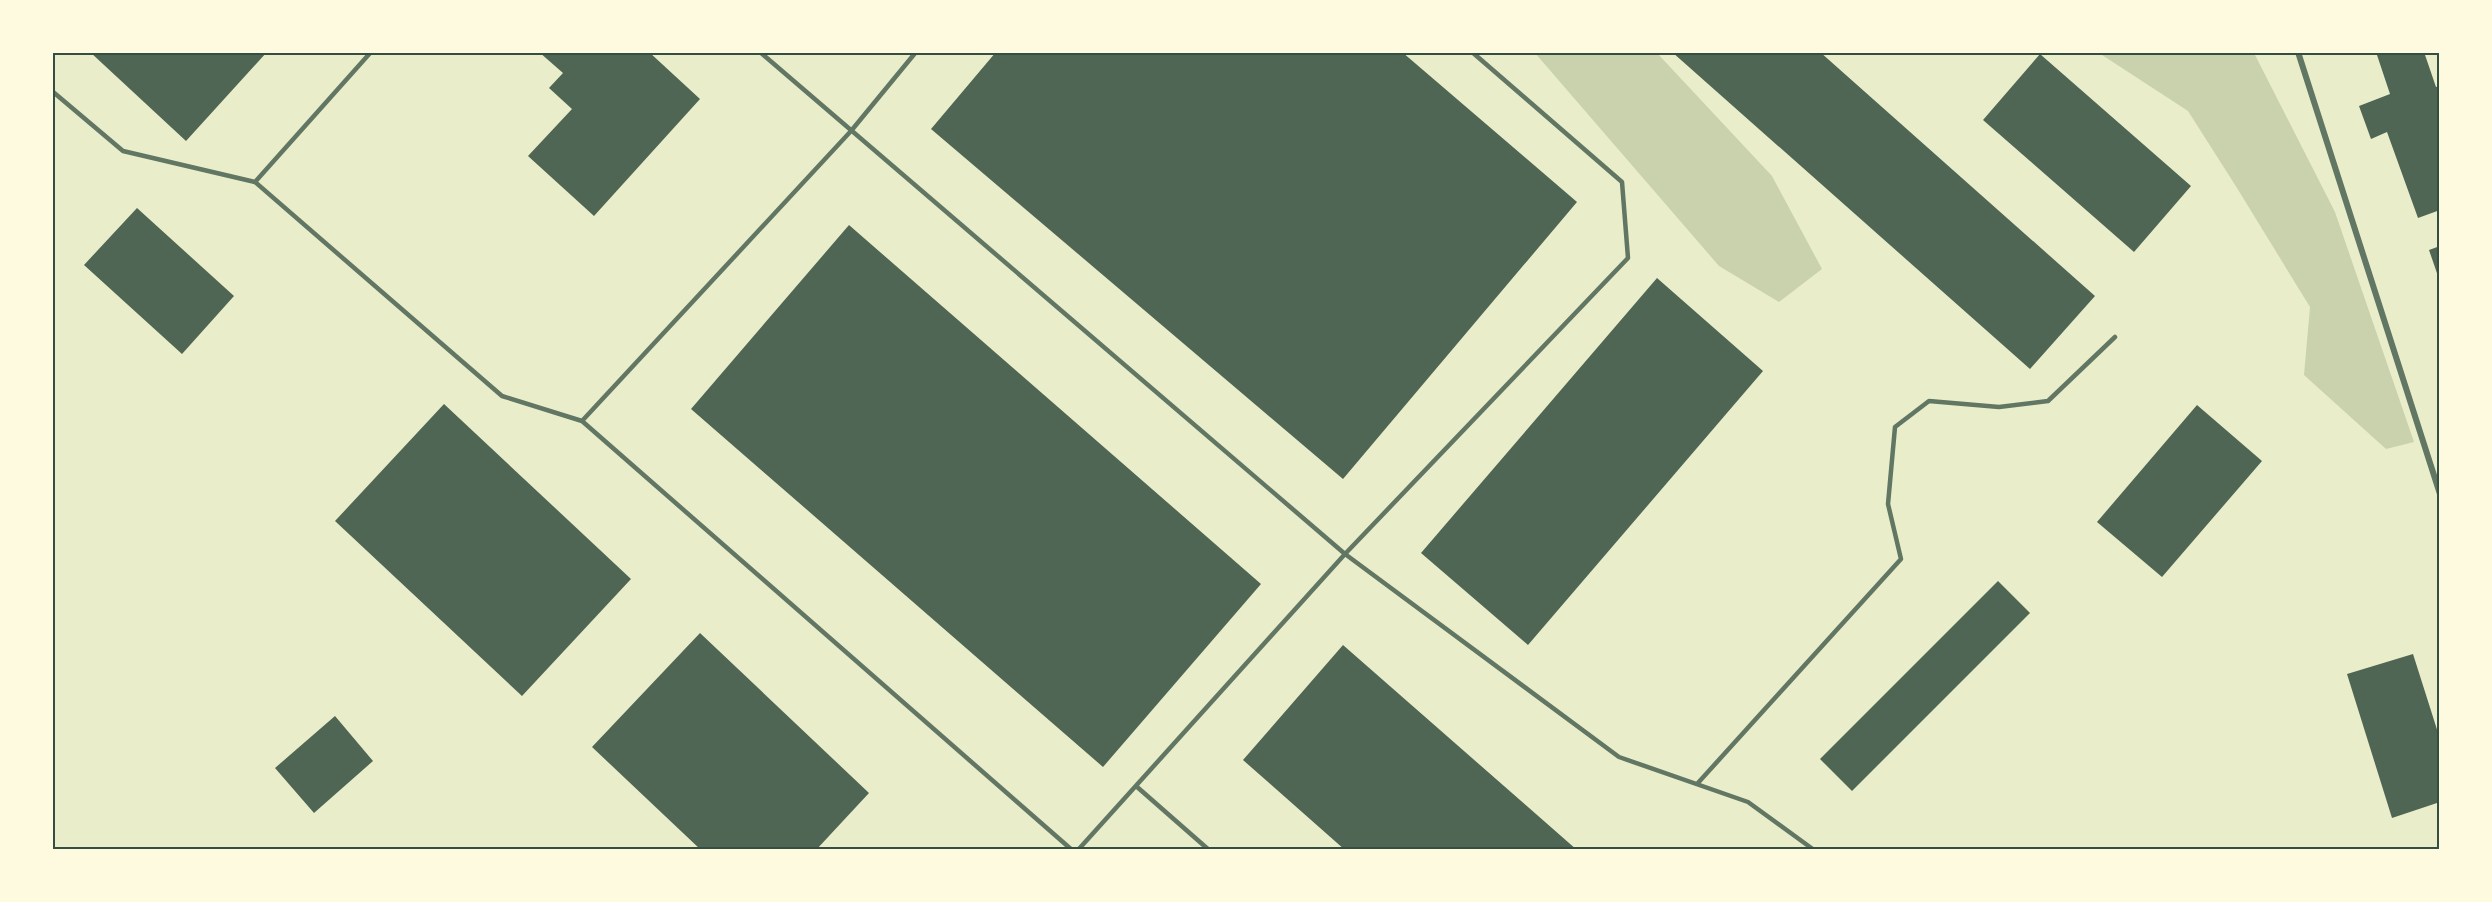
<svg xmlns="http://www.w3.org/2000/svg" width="2492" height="902" font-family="'Open Sans',sans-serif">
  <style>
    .green { fill: #cad2ad }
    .building { fill: #4f6655 }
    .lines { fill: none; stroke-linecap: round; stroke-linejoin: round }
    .service { stroke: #617663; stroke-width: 4.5 }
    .minor { stroke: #617663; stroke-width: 6 }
    .neatline { fill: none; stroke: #344e41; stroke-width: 2 }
  </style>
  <rect width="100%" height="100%" fill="#e9edc9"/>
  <path class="green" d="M1535,53H1657L1772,176L1822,269L1779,302L1719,266Z
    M2099,53H2254L2335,212L2414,442L2386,449L2304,375L2310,307L2237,188L2188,111Z"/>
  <path class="building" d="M90,52H267L186,141Z
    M539,52H649L700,99L594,216L528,156L572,109L549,88L563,73Z
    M996,52H1402L1577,202L1343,479L931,129Z
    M1672,52H1820L2095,296L2030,369Z
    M2376,52H2424L2436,87L2440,86V210L2418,218L2387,132L2371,139L2359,106L2390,94Z
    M2040,54L2191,186L2134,252L1983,120Z
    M137,208L234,296L182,354L84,265Z
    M849,225L1261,584L1103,767L691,409Z
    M2440,246V279H2439L2429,250Z
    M1657,278L1763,371L1528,645L1421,553Z
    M444,404L631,579L522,696L335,521Z
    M2197,405L2262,461L2162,577L2097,522Z
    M1998,581L2030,613L1852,791L1820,759Z
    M700,633L869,793L816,850H701L592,747Z
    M1343,645L1577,850H1345L1243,760Z
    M2413,654L2440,739V802L2392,818L2347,674Z
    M335,716L373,761L314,813L275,768Z"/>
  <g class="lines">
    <path class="service" d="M760,52L1345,554L1619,757L1748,802L1814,850
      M52,91L123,151L255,182L502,396L582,421L1072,850
      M255,182L371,52
      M582,421L851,131L916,52
      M1697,784L1901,559L1888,504L1895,427L1929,401L1999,407L2048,401L2115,337
      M1136,786L1209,850
      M1078,850L1345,554L1628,258L1622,182L1472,52"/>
    <path class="minor" d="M2298,52L2440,494"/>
  </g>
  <rect width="2492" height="902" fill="none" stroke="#fefae0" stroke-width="108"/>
  <rect x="54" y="54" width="2384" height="794" class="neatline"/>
</svg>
